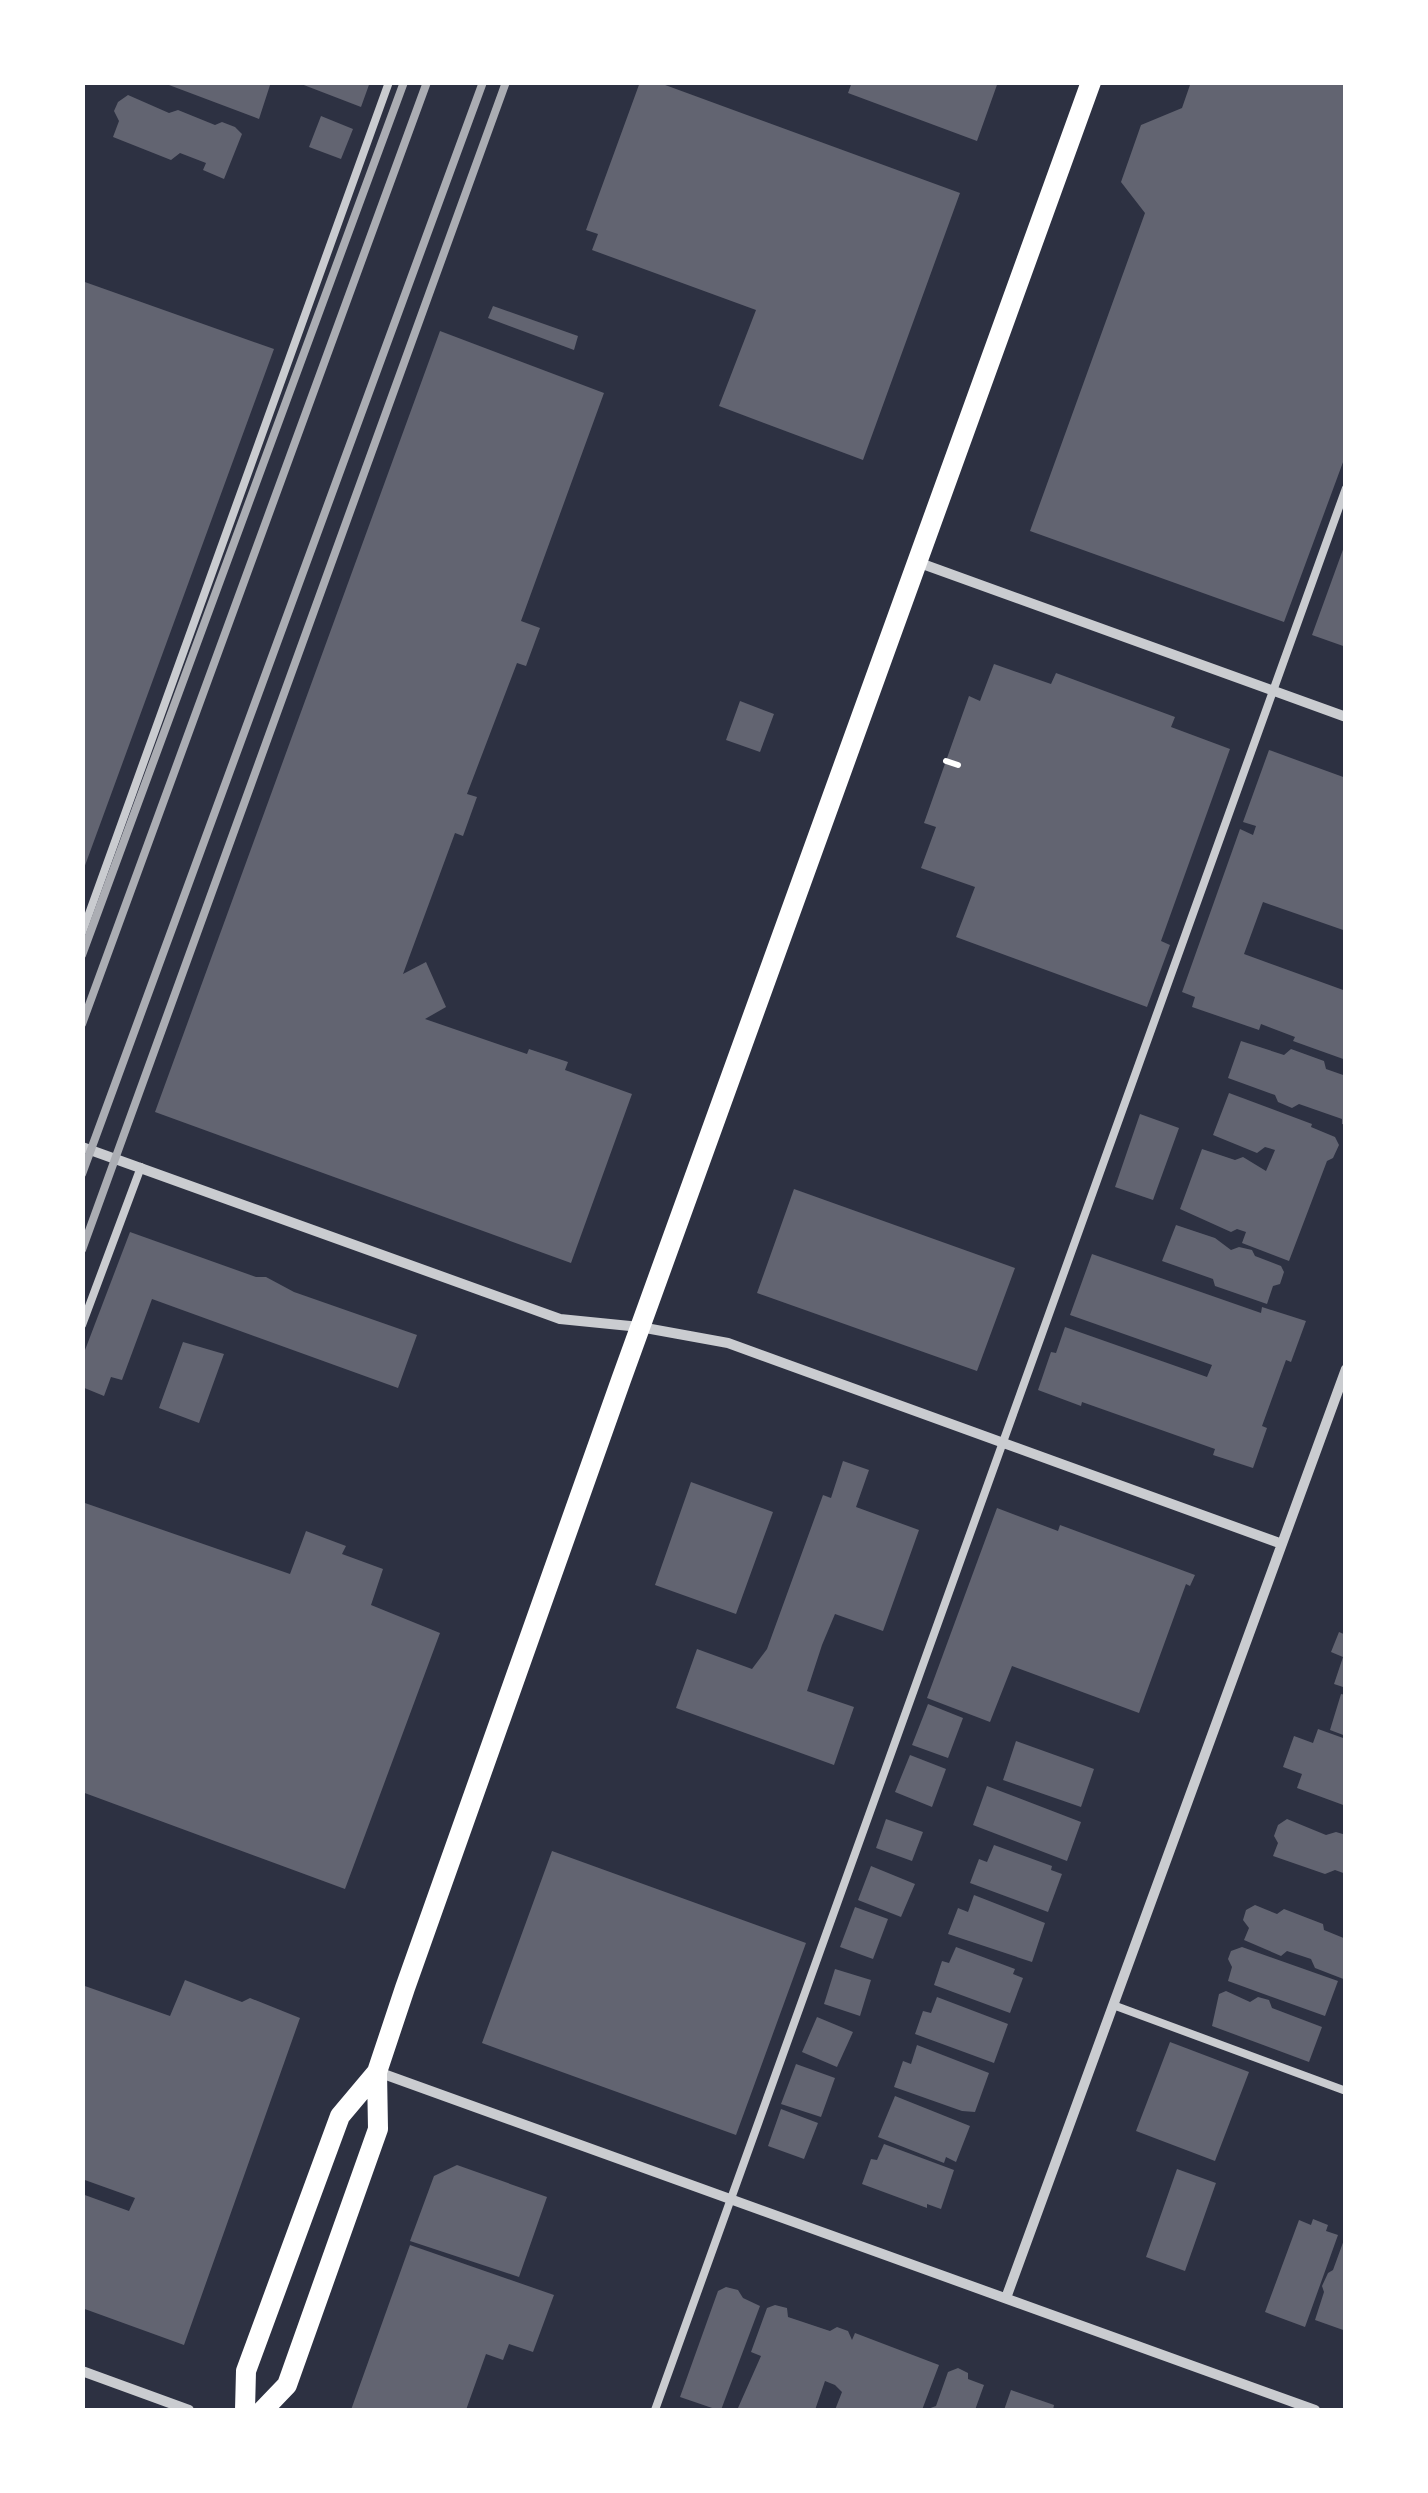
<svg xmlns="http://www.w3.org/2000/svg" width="1428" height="2493" font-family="'DM Sans',sans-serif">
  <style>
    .building { fill: #626471 }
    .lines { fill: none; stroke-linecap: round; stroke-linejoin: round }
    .path { stroke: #fff; stroke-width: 6 }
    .service { stroke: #caccd0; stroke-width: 8 }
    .minor { stroke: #caccd0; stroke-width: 10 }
    .secondary { stroke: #fff; stroke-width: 20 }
    .rail { stroke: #abadb3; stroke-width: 8 }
  </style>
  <rect width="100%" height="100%" fill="#2d3142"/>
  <path class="building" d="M161,82H271L259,119Z
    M296,82H370L361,107Z
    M640,82H657L960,193L863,460L719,406L756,310L592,250L598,234L586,230Z
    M852,82H998L977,141L848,93Z
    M1191,82H1346V454L1284,622L1030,531L1145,213L1121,182L1141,125L1182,108Z
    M128,95L169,113L178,110L215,125L222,122L235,127L242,134L224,179L203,170L206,163L180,153L171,160L113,137L119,121L114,111L118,102Z
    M321,116L353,129L341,159L309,147Z
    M82,281L274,349L83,871H82Z
    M493,306L578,336L574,350L488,318Z
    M440,331L604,393L521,621L540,628L526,666L517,663L467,794L477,797L463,836L455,833L403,974L426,962L446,1007L425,1019L527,1054L529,1049L568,1062L565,1070L632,1094L571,1263L155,1112Z
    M1345,544H1346V647L1312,635Z
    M994,664L1051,684L1056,673L1175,717L1171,727L1230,749L1161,941L1170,945L1147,1007L956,937L975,887L921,868L936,827L924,823L969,696L980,701Z
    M740,701L774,714L760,752L726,740Z
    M1269,750L1346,778V931L1263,902L1244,954L1346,991V1060L1293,1041L1295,1037L1261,1024L1259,1030L1192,1007L1195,997L1182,992L1240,829L1253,835L1256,826L1243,822Z
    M1241,1041L1284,1055L1291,1049L1324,1061L1326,1069L1346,1076V1125L1342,1124V1119L1299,1104L1292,1108L1278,1102L1275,1095L1228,1078Z
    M1229,1093L1312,1124L1311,1127L1335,1137L1339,1145L1333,1158L1327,1161L1289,1261L1242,1243L1246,1232L1237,1229L1231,1232L1180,1209L1202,1149L1235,1160L1243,1157L1266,1171L1275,1150L1265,1147L1257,1153L1213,1135Z
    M1140,1114L1179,1128L1153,1200L1115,1187Z
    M794,1189L1015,1268L977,1371L757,1293Z
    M1176,1225L1215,1238L1231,1250L1239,1247L1252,1250L1255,1256L1281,1266L1284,1272L1280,1284L1273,1286L1267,1304L1215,1286L1213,1279L1162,1261Z
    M130,1232L256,1277H266L294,1292L417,1335L398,1388L152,1299L122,1380L111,1377L104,1396L82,1387V1358Z
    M1092,1254L1261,1313L1262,1307L1306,1321L1291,1362L1286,1360L1262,1426L1267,1428L1253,1468L1213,1455L1215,1449L1082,1402L1081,1406L1038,1390L1051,1352L1056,1353L1065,1327L1207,1377L1212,1365L1070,1315Z
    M183,1342L224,1354L199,1423L159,1408Z
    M843,1461L869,1470L856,1507L919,1530L883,1631L835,1614L822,1645L807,1691L854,1707L834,1765L676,1708L697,1649L752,1669L767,1649L823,1495L831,1498Z
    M691,1482L773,1512L736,1614L655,1585Z
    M82,1502L290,1574L306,1531L346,1546L342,1554L383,1569L371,1605L440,1633L345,1889L82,1792Z
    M997,1508L1058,1531L1060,1525L1195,1575L1190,1586L1186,1584L1139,1713L1012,1666L990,1722L927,1698Z
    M1339,1632L1346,1635V1688L1334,1684L1343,1657L1331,1652Z
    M1341,1694L1346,1695V1736L1330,1730Z
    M928,1704L963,1718L948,1758L912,1745Z
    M1318,1729L1346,1739V1806L1297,1788L1302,1774L1283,1767L1294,1736L1313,1743Z
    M1016,1741L1094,1769L1081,1807L1003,1780Z
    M910,1755L946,1769L932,1807L895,1792Z
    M987,1786L1081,1822L1067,1861L973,1825Z
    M886,1819L923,1832L912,1861L876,1848Z
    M1287,1819L1326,1835L1336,1832L1346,1835V1874L1335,1870L1325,1874L1273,1856L1278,1843L1274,1836L1278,1825Z
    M994,1845L1052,1866L1051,1870L1062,1874L1048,1912L970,1883L979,1859L987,1862Z
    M552,1851L806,1943L736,2135L482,2043Z
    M871,1866L915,1884L901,1917L858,1900Z
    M974,1895L1045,1923L1032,1962L948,1934L958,1908L968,1912Z
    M1255,1905L1277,1914L1284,1909L1323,1924L1324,1930L1346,1939V1980L1315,1968L1311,1959L1287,1951L1281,1956L1244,1940L1249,1928L1243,1920L1246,1910Z
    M855,1907L888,1919L873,1959L840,1947Z
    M956,1947L1015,1969L1013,1974L1023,1978L1010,2013L934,1985L942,1961L949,1963Z
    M1242,1947L1338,1981L1325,2016L1228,1981L1232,1967L1228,1959L1231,1951Z
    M835,1969L871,1980L860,2016L824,2004Z
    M185,1980L242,2002L250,1998L300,2018L184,2345L82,2308V2194L129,2211L135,2198L82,2179V1985L170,2016Z
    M1226,1991L1250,2002L1258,1997L1269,2000L1272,2008L1322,2027L1309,2062L1212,2026L1219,1994Z
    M937,1997L1008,2024L994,2063L915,2034L923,2011L931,2013Z
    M817,2017L853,2032L837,2067L802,2052Z
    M1170,2042L1249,2072L1215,2161L1136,2131Z
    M917,2045L989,2073L975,2112L962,2111L894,2087L903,2061L911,2064Z
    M796,2064L835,2078L821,2117L781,2104Z
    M895,2096L970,2126L956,2162L946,2157L944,2163L878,2137Z
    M781,2109L818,2123L804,2159L768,2146Z
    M884,2144L954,2170L941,2209L927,2204V2208L862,2184L871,2159L877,2160Z
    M457,2165L547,2197L519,2277L410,2241L434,2176Z
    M1177,2169L1216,2183L1185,2271L1146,2257Z
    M1313,2219L1328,2225L1326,2231L1338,2235L1305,2327L1265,2312L1299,2220L1311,2225Z
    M1345,2237H1346V2331L1315,2320L1324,2292L1322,2286L1328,2273L1333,2270Z
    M410,2245L554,2295L533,2352L509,2344L503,2360L486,2354L466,2410H351Z
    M726,2287L738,2290L743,2298L760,2306L721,2410H718L680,2397L718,2291Z
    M775,2305L787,2308L788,2317L830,2331L837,2327L848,2331L852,2340L855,2333L939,2365L922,2410H835L842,2392L835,2385L825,2381L815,2410H743L738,2408L761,2356L751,2352L767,2308Z
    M958,2368L968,2373V2379L984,2385L975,2410H925L936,2406L948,2372Z
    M1011,2390L1054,2405L1053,2410H1004Z"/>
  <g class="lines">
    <path class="path" d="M946,761L958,765"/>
    <path class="service" d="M82,933L389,82
      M82,1325L141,1167
      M1113,2005L1346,2091
      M655,2410L1346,488"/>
    <path class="minor" d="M917,562L1346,717
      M82,1147L560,1319L640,1327L728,1343L1282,1544
      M378,2072L1315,2410
      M1006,2298L1346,1369
      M82,2371L189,2410"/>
    <path class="secondary" d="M245,2410L246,2371L340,2116L377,2072
      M263,2410L287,2385L378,2129L377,2072L405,1988L621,1380L1091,82"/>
    <path class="rail" d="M82,955L404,82
      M82,1024L427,82
      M82,1174L483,82
      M82,1250L506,82"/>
  </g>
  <rect width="1428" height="2493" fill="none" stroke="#ffffff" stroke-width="170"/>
</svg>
